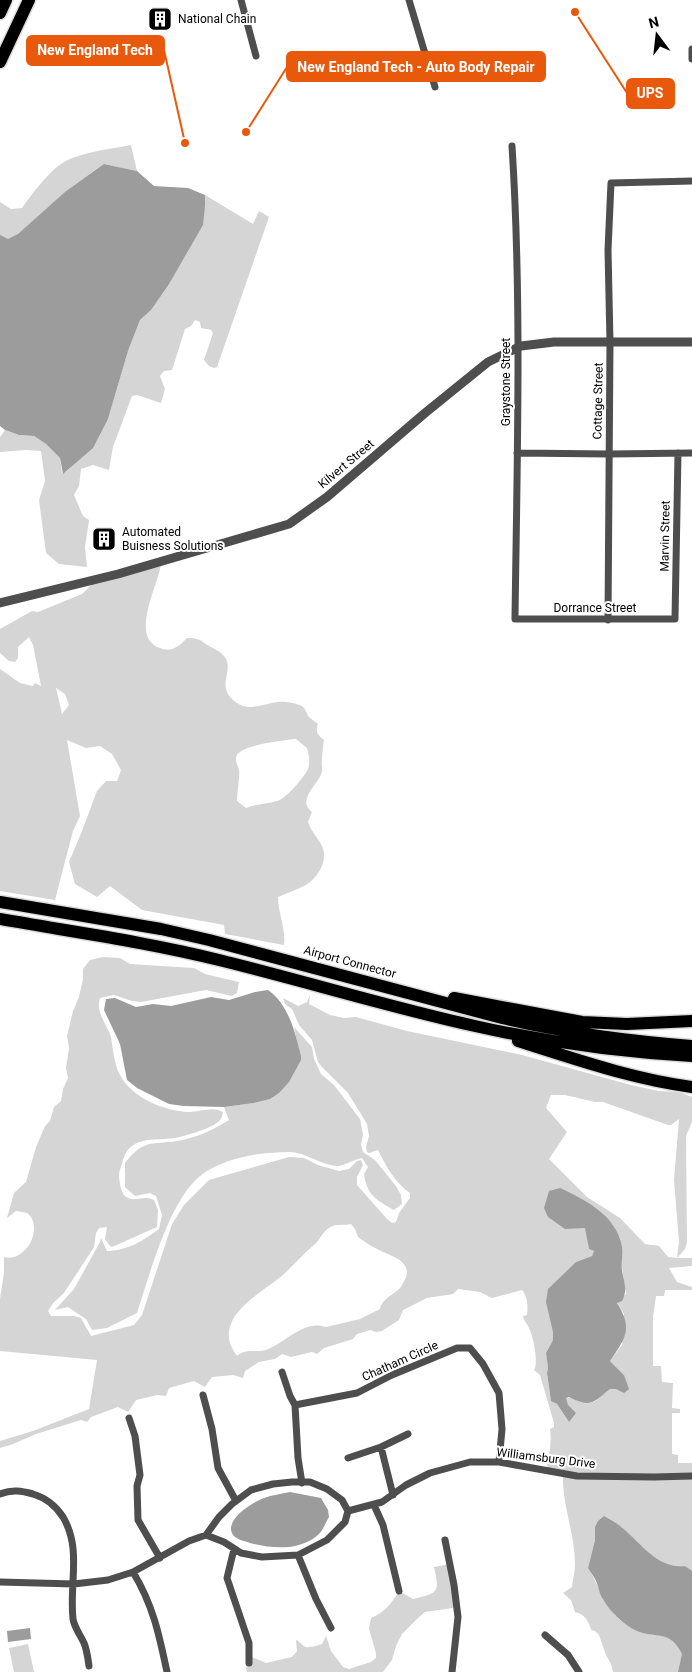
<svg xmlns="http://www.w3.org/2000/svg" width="692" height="1672" font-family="Roboto,sans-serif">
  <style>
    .green { fill: #d5d5d5; fill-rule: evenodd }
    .water { fill: #9c9c9c }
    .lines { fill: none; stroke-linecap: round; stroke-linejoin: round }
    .motorway-casing { stroke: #dbdbdb; stroke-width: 15 }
    .minor { stroke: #4e4e4e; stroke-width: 7 }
    .tertiary { stroke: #4e4e4e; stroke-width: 9 }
    .motorway { stroke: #000; stroke-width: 12 }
    .labels { text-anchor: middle; stroke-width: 4; stroke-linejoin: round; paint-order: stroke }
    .poi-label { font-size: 12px; fill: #000; stroke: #fff; text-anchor: start }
    .street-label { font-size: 12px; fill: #000; stroke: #fff }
    .leader { fill: none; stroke: #e8590c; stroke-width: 2 }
    .callout-dot { fill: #e8590c; stroke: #fff; stroke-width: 2 }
    .callout { fill: #e8590c; stroke: #e8590c; stroke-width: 2 }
    .callout-label { font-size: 14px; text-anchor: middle; font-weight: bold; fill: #fff }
  </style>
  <rect width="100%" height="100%" fill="#fff"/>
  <path class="green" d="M131,145L137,171L104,164L0,272V202L11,209L22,208C31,195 50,170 64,162C82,152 111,149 131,145Z
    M205,195L253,224L259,211L269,217L217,367L214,368L209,366L204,360L213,333L211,330L201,328L200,322L195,320L191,326L185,329L172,370L164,371L160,376L165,389L161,403L137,395L132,396L113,447L109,470L93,465L81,469L79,486L74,495L83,516L89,520L85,547L87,567L59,564L46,553L39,500L45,481L41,451L26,450L0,452V437L5,430L19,435L34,436L46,444L60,458L62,473L66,472L76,462L108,419L128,351L140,320L151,310L205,206Z
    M161,564C158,586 129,638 160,648C172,653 179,646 187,638C201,638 200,641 211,647C245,663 214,679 231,698C246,714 260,704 278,702C284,701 294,703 300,705C306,708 306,713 309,717C312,720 316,722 318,724C315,732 318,735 324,740C323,747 322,753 322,760C321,764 323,768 322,772C318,785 296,800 312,812L308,822C311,831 318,838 322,846C329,861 317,879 304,886C296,890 287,893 278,897C278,913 286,929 284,945L225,934L224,925L142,910L110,886L97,897L75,884L69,862L82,831L97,791L106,781H117L121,770L112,754L100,746L86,748L67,740L80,816L73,831L55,900L0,891V669L20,683L33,686L35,683L41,686L33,645L29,637L18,647V658L15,662L9,661L0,653V629L32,611L38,612L82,594L92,584ZM56,688L65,694L69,705L62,714ZM296,739L307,748C309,756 311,763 307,771C302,779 286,799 277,801C266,804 256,804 246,808L237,801C237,793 240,776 239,770C238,764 234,762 237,755C242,745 284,740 296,739Z
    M103,957L120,958L130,964L194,968L205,974L239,982L237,993L232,996L206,990L141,1002L132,1001L114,995L100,998C95,1012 107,1024 111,1037C113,1049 114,1064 120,1075C132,1098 164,1111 189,1112C201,1112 212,1106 223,1112C222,1115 222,1118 220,1120C214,1128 185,1136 175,1138C155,1141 130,1135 123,1160C122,1165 119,1170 119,1175C119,1181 121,1193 125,1196C134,1204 142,1194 154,1200L158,1210L157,1227L112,1247L109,1245L105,1239L107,1227L99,1228L96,1233L94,1247L64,1293L53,1303L48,1311L51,1316H74L81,1318L91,1336L134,1325L142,1315L172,1224L184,1205L209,1180L289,1157L304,1158L318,1165L339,1171L349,1169L357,1161L361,1160L363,1165L357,1177V1185L387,1219L392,1223L396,1222L399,1213L410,1198V1193C395,1183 386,1166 378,1150L369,1153L367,1152L366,1147L369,1136L367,1124L348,1093L322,1067L318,1062L312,1040L299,1025L292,1009L285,1004L283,998L298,1006L307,1002L310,995L309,1004L330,1015L344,1018L356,1017L407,1031L522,1055L631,1085L659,1091L679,1092L692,1097V1122L686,1136L687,1242L685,1249L677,1258H692V1266L669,1268L677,1282L692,1287V1290H665L664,1296H656L653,1317V1366H661L662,1382L673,1383L672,1408L680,1409V1413H672V1454L678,1455V1463H692V1572L685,1566C659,1569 640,1544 622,1527H595V1540L588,1568C599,1585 604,1605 620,1620C628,1626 638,1632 648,1634C652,1635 658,1634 663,1635C670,1637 680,1646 682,1653C684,1660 680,1666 678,1672H613L611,1664L606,1655L599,1635L595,1631L591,1630C589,1622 585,1614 575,1612L571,1600L563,1593L572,1587C573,1579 575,1571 575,1564C575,1534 562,1505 563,1475L545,1474C549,1459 552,1444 550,1429L554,1427V1423L540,1375L534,1370C539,1362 533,1335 528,1326C526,1322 524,1321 523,1316L527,1315C528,1307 528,1297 522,1290L492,1298L480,1292L458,1289L453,1294L427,1298L403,1310L399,1320L382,1331L376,1332L370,1330L357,1334L353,1339L324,1348L317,1354L312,1352L291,1357L282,1354L275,1359L259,1362L245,1371L243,1378L233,1375L212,1377L205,1387L194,1381L169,1388L166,1396L157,1395L136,1400L128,1412L118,1407L91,1417L87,1422L81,1420L36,1434L13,1444L0,1448V1441L33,1431L89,1409L97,1360L0,1351V1299L4,1273V1257C23,1262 40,1236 32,1219C31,1216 29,1215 27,1213L16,1211L7,1218L14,1193L26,1182L36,1147L45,1126L50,1121L54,1107L61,1101L63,1089L68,1078L66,1068L69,1048L67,1036L73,1011L79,997L83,979V969L90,960ZM551,1095H565L595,1102H603L668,1125H671L679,1119L674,1180L679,1242L677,1258L668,1257L659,1246L645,1244L620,1218L587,1197L549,1159L567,1132L546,1108ZM351,1224L355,1229L358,1237C365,1242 372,1247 381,1251C394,1257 413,1262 405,1280C404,1281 402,1285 401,1287C393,1296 383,1297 380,1309L360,1319L326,1327C304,1319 285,1343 266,1350C256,1353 247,1348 237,1356C230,1346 226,1337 231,1324C238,1304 268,1288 284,1274C294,1265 303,1254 314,1245C320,1240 323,1231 329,1228C335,1223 344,1226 351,1224ZM586,1228L622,1247V1268L626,1294L617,1302L624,1314L622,1345L610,1361L624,1375L616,1389H610C599,1398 592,1408 578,1401C573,1399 571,1397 566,1398L569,1422L557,1404L551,1400L547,1373L548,1369L546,1353L553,1340V1325L576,1262L592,1256L594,1251L589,1249Z
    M294,1027L312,1047L314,1059L321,1074L334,1085L360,1119L363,1134L361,1145L363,1152L375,1160L396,1186L401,1195L402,1204L394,1210C376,1200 367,1195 364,1174L368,1167L362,1158C354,1159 344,1166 337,1166C321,1165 305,1152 289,1152C262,1152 228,1157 204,1173C170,1196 150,1274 137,1313L107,1328L92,1330L86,1319L68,1307L55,1310L74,1289L100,1242L101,1238L107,1251C130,1250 142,1241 159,1229L162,1215L156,1196L150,1193L135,1196L125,1187V1163C144,1139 150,1145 177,1141C196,1138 213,1130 229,1120L224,1107L254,1103L270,1099L301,1060Z
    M450,1564L459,1607L425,1612L418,1618L402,1634L396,1646L392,1660L383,1672H247L246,1668L252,1657L266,1663L292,1657L297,1651L296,1640C300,1641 302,1646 306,1647C310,1648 318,1645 322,1644L326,1636L331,1651L343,1667L349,1669L371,1662L376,1658V1653L369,1629L371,1618C385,1612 391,1604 399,1591L413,1599C438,1593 440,1593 434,1567Z
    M28,1644L34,1672H14L9,1648Z"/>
  <path class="water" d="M104,164L137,171L154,186L188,188L205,195V206L203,225L169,284L151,310L140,320L128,351L108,419L93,448L63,474L60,458L46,444L34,436L19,435L5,430L0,426V235L8,239L18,234L65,192Z
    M268,990C289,1005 295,1032 301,1056V1060L289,1082L279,1093L270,1099L254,1103L224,1107L184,1106L169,1104L137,1088L127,1080L120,1044L104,1010L106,999L115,998L136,1007L153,1004L171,1006L211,997L229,1000L255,992Z
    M560,1188C586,1200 617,1216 622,1247C623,1255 621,1263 622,1271C624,1282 628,1290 622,1301L617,1303C633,1328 626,1338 610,1361L624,1375L629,1389L624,1393L616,1389H610C593,1403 591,1408 569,1397L566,1398L568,1405L576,1413L569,1422L557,1404L551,1401L547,1373L548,1368L546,1353L553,1340V1332L546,1302L548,1289L576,1262L592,1256L594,1251L589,1249L585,1228L565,1229L548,1217L544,1208L549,1191Z
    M290,1492L321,1498L328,1510L329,1517C326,1522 323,1530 319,1534C301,1551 273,1549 250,1543C245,1541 237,1540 233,1535C223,1520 253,1502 264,1498C272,1495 281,1494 290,1492Z
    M604,1516C611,1520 618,1524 624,1529C642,1545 659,1569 685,1566L692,1571V1672H678L682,1654C670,1629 656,1639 637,1631C624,1625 609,1611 603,1599C599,1594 599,1587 596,1581C594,1576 590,1572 588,1568L595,1540V1527L598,1521Z
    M30,1628L31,1639L8,1642L7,1631Z"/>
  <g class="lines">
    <g class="motorway-casing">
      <path id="motorway" d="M0,13L6,0
        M0,62L29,0
        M0,902L161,929L209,940L502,1018C565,1033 628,1041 692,1046
        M0,919C73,932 147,942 219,960C305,981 389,1007 475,1026C546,1042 619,1052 692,1056
        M454,998L582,1022L627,1024L692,1021
        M518,1041C575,1059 632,1079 692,1087"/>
    </g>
    <path class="minor" d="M241,0L256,56
      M409,0L435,87
      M692,49V59
      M512,146C522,303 517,461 515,619H675L678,453
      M517,453L609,454L692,453
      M608,620L610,342L608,250L611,183L692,181
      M282,1372L290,1396L295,1405
      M203,1395L212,1429L218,1468L236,1501
      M129,1418L135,1436L140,1475L137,1486L138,1520L160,1558
      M381,1447L393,1495
      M348,1458L381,1447L408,1434
      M302,1483L298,1458L295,1405L357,1393L392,1375L457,1348H470L483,1364L499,1393L502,1429L499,1462
      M0,1494C12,1489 22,1491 33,1494C46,1498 56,1506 63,1517C82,1549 69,1584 73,1619C74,1627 81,1636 84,1643C87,1650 88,1659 89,1666
      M374,1505L383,1525L399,1591
      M348,1511L382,1502L406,1485L430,1473L470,1462H499L577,1476L654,1477L692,1476
      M445,1540L454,1585L458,1617L452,1672
      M234,1549L227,1578L249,1643V1663
      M298,1555L316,1599L331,1628
      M133,1572C153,1605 159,1634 167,1672
      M0,1582L74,1584L108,1580L133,1572L189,1541L206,1535L219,1517L232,1504L251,1490L273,1484L292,1482H310L327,1489L342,1500L348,1511L345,1522L327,1540L298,1555L262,1557L241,1553L224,1542L206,1535
      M545,1635L568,1655L579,1672"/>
    <path class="tertiary" d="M0,603L118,574L289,524L327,497L425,413L488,362L521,346L554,342H692"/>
    <use href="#motorway" class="motorway"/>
  </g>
  <defs>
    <g id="building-square" transform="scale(1.25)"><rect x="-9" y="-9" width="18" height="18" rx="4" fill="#000" stroke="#fff"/><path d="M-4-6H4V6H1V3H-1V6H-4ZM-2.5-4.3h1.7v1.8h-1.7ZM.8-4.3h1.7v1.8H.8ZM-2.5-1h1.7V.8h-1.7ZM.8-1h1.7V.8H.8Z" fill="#fff"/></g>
  </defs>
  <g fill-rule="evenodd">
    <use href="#building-square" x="160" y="19"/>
    <use href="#building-square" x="104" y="539"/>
  </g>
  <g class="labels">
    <g class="poi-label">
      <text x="178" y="23">National Chain</text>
      <text x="122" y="536">Automated<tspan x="122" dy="14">Buisness Solutions</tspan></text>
    </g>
    <g class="street-label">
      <text transform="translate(506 382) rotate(-90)" y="4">Graystone Street</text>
      <text transform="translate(598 401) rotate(-89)" y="4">Cottage Street</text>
      <text transform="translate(346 464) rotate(-40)" y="4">Kilvert Street</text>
      <text transform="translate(665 536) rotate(-89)" y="4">Marvin Street</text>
      <text x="595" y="612">Dorrance Street</text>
      <text transform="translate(350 962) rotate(15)" y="4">Airport Connector</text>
      <text transform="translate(400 1361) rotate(-24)" y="4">Chatham Circle</text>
      <text transform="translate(546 1458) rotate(7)" y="4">Williamsburg Drive</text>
    </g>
  </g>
  <path class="leader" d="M185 143L164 50M246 132L287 67M575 12L627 93"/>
  <g class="callout-dot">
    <circle cx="185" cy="143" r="5"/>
    <circle cx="246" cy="132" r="5"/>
    <circle cx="575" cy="12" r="5"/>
  </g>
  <g class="callout">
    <rect x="27" y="36" width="137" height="29" rx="5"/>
    <rect x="287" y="52" width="258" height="29" rx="5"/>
    <rect x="627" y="79" width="47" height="29" rx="5"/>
  </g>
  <g class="callout-label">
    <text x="95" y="55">New England Tech</text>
    <text x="416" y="72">New England Tech - Auto Body Repair</text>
    <text x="650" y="98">UPS</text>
  </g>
  <g transform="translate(657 35) rotate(345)" stroke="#ffffff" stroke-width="4" paint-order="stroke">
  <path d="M0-4L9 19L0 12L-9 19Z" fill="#000000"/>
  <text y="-8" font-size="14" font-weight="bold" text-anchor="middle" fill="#000000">N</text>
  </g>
</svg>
